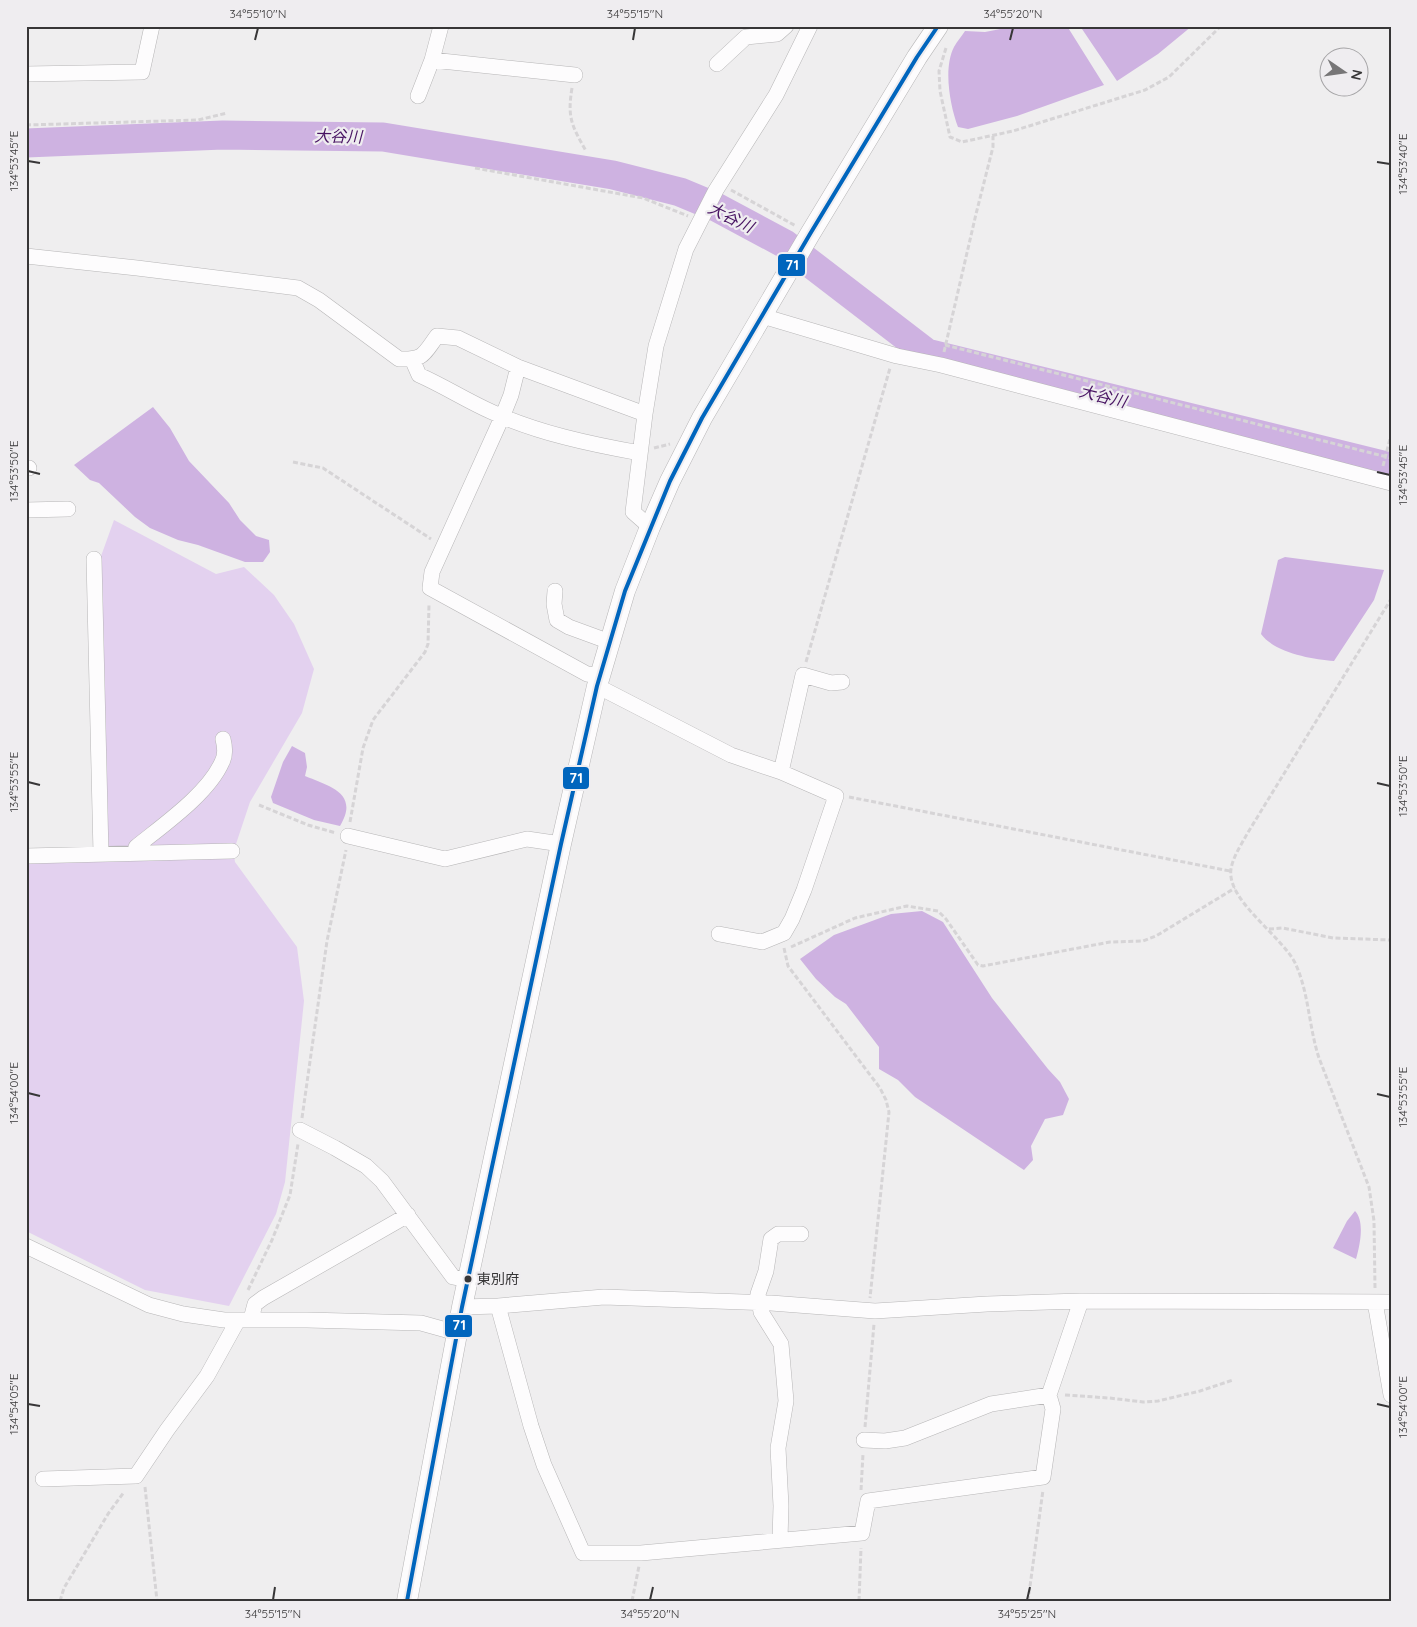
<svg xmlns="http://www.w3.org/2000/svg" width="1417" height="1627" font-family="Quicksand,'Noto Sans JP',sans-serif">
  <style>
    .green { fill: #e3d1ef }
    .water { fill: #ceb2e1 }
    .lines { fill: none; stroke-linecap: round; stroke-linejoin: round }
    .river { stroke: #ceb2e1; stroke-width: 29 }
    .minor-casing { stroke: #b7b6b7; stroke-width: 16 }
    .major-casing { stroke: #b7b6b7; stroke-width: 21 }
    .path { stroke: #d6d4d6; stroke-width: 3; stroke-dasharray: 5 2.5; stroke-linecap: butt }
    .minor { stroke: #fdfcfd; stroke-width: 15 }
    .major { stroke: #fdfcfd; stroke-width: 20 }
    .bus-1-casing { stroke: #efedf0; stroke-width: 8 }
    .bus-1 { stroke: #0065bd; stroke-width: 4 }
    .ticks { fill: none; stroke: #373637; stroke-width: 2 }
    .bus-dot { fill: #373637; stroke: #efedf0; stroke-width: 2 }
    .labels { text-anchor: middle; stroke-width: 4.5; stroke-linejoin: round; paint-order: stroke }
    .bus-label { font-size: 14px; fill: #373637; stroke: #efedf0; text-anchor: start }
    .water-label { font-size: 16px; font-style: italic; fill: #481463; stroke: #efedf0 }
    .line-badge { stroke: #efedf0; stroke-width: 2 }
    .badge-label { font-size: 14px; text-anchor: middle; font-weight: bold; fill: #fff }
    .neatline { fill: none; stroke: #373637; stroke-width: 2 }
    .ticks-label { font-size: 12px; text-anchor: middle; fill: #373637 }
  </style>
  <rect width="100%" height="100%" fill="#efeeef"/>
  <path class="green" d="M114,520L216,574L244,567L274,595L294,624L314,669L302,713L250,802L236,844L108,847L100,559Z
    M234,856L235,862L297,947L304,1001L285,1182L276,1214L229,1306L145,1290L26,1231V862Z"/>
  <path class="water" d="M1016,26H1067L1104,85L1017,116L968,129L958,127C950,106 943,68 954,47C957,41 962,36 965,31L985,32Z
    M1080,26H1192L1158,54L1117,81Z
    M153,407L170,428L189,461L229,503L240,520L256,536L269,540L270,552L263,562H245L198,545L178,540L150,528L135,517L99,483L90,480L74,465Z
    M1285,557L1384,570L1374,600L1334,661C1311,659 1275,653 1261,634L1278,560Z
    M292,746L305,753L307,767L305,776C329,786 360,793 340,826L314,820L273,803L271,797L283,762Z
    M922,911L943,922L992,998L1048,1069L1060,1082L1069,1099L1063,1115L1045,1119L1031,1146L1033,1160L1024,1170L915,1097L898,1080L879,1069V1047L846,1004L835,997L816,979L800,959L834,935L891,914Z
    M1355,1211C1365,1221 1360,1245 1356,1259L1333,1248L1347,1221Z"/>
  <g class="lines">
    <path class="river" d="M26,143L223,135L383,137L613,175L680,192L716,207L785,244L927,353L1391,467"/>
    <g class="minor-casing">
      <path id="minor" d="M432,60L575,75
        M717,64L746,37L777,34L786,26
        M26,74L142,72L152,26
        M418,96L432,60L441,26
        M26,256L137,268L298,288L319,300L399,359C424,360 423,355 437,336L458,338L518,367L645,414
        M762,316L897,356L941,365L1391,483
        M412,359L419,375C444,386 467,401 492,412C538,433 590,444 640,453
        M518,367L511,395L503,415L432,572L430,588L587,674L600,676
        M26,468H29
        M26,510L68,509
        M650,527L633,512L645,414L656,346L686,249L716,190L776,95L810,26
        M94,559L101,854
        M555,591L554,604L557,620L569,627L610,642
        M597,686L731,755L781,772L836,796L804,890L792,919L784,933L762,942L719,934
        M781,772L803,675L831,683L842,682
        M348,836L445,859L527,839L561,844
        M135,853L136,847C163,825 208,794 222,762C226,755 225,747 223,739
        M26,856L232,851
        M300,1130L335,1148L366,1166L382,1181L453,1277L468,1280
        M26,1246L149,1305L183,1314L224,1320H307L421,1323L457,1333
        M1375,1302L1391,1395
        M498,1306L531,1426L544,1465L583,1553H641L862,1533L868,1501L1043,1477L1053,1409L1049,1395L1081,1301
        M462,1307L498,1306L604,1297L771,1303L875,1311L987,1304L1081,1301L1391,1302
        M251,1319L255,1304L263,1298L408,1215
        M864,1440L885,1441L905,1438L991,1404L1049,1395
        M43,1479L136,1476L167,1430L207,1376L238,1320
        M780,1539L781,1506L778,1448L786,1401L781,1344L761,1312L758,1294L766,1271L771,1239L778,1234H801"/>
    </g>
    <g class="major-casing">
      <path id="major" d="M407,1601L462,1307L561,844L597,686L625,591L650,527L670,481L702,418L810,234L917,57L938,26"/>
    </g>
    <path class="path" d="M946,48L939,71L940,91L950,137L962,142L1013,131L1145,90L1169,77L1221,26
      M572,88C567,118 572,126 586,151
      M26,125L198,120L227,113
      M475,168L643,198L688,216
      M731,190L796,226
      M945,345L1391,458
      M944,352L976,214L993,147V136
      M654,448L670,444
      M293,462L323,468L431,539
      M1383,466L1391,435
      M806,662L890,368
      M849,797L1230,871
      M259,805L308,825L336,833
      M350,822L363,748L373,720L425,652L428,644L429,604
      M1269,929L1283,928L1333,938L1391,940
      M791,947L855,918L907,906L938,911L946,919L978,965L983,966L1110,942L1143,941L1156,936L1235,888
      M784,948L788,966L880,1088L886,1100L889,1112L870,1298
      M302,1118L327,941L346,850
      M1375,1288L1374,1221L1369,1187L1319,1058C1309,1028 1309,994 1296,965C1284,937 1226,901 1231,869C1233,857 1241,845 1247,834L1391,599
      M248,1290L272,1240L290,1195L298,1144
      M1065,1395L1109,1398L1143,1402L1158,1401L1200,1391L1233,1380
      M865,1427L874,1324
      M145,1487L157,1601
      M861,1490L863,1454
      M60,1601L64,1588L108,1514L124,1492
      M632,1601L639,1566
      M859,1601L861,1548
      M1028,1601L1043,1490"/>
    <use href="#minor" class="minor"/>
    <use href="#major" class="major"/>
    <g class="bus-1-casing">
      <path id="bus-1" d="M407,1601L462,1307L561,844L597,686L625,591L670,481L702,418L810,234L917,57L938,26"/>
    </g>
    <use href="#bus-1" class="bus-1"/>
  </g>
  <path class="ticks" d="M255,40L258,28M633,40L635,28M1010,40L1013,28M28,161L40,163M1377,162L1390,164M28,471L40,474M1377,472L1390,475M28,782L40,785M1377,783L1390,786M28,1093L40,1096M1377,1094L1390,1097M28,1404L40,1406M1377,1404L1390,1407M273,1600L275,1587M650,1600L653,1587M1027,1600L1030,1587"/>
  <circle class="bus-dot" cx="468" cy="1279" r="4.5"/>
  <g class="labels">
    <g class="bus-label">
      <text x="477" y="1284">東別府</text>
    </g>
    <g class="water-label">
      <text transform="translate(338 136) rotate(1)" y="6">大谷川</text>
      <text transform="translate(731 217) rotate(26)" y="6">大谷川</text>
      <text transform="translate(1103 396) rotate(14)" y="6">大谷川</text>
    </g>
  </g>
  <g class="line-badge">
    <rect x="777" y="253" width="29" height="24" rx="5" fill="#0065bd"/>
    <rect x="562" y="766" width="28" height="24" rx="5" fill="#0065bd"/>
    <rect x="444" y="1314" width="29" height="24" rx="5" fill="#0065bd"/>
  </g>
  <g class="badge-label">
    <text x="792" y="270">71</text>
    <text x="576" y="783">71</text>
    <text x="459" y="1330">71</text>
  </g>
  <rect width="1417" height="1627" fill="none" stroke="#efedf0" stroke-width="55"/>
  <g transform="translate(1344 72) rotate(103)"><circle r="24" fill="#efedf0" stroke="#a5a4a6"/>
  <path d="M0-4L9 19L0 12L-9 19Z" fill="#777677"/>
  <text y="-8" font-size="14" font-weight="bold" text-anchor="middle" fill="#373637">N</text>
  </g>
  <rect x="28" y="28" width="1362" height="1572" class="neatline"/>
  <g class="ticks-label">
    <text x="258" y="18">34°55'10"N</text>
    <text x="635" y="18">34°55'15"N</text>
    <text x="1013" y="18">34°55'20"N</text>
    <text transform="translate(14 161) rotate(-90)" y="4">134°53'45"E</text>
    <text transform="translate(1403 164) rotate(-90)" y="4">134°53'40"E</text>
    <text transform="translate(14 471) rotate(-90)" y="4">134°53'50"E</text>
    <text transform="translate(1403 475) rotate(-90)" y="4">134°53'45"E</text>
    <text transform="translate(14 782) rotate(-90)" y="4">134°53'55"E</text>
    <text transform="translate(1403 786) rotate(-90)" y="4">134°53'50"E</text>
    <text transform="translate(14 1093) rotate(-90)" y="4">134°54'00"E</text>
    <text transform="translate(1403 1097) rotate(-90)" y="4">134°53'55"E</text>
    <text transform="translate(14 1404) rotate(-90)" y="4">134°54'05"E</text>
    <text transform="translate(1403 1407) rotate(-90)" y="4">134°54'00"E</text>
    <text x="273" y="1618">34°55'15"N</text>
    <text x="650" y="1618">34°55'20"N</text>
    <text x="1027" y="1618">34°55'25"N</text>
  </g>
</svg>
